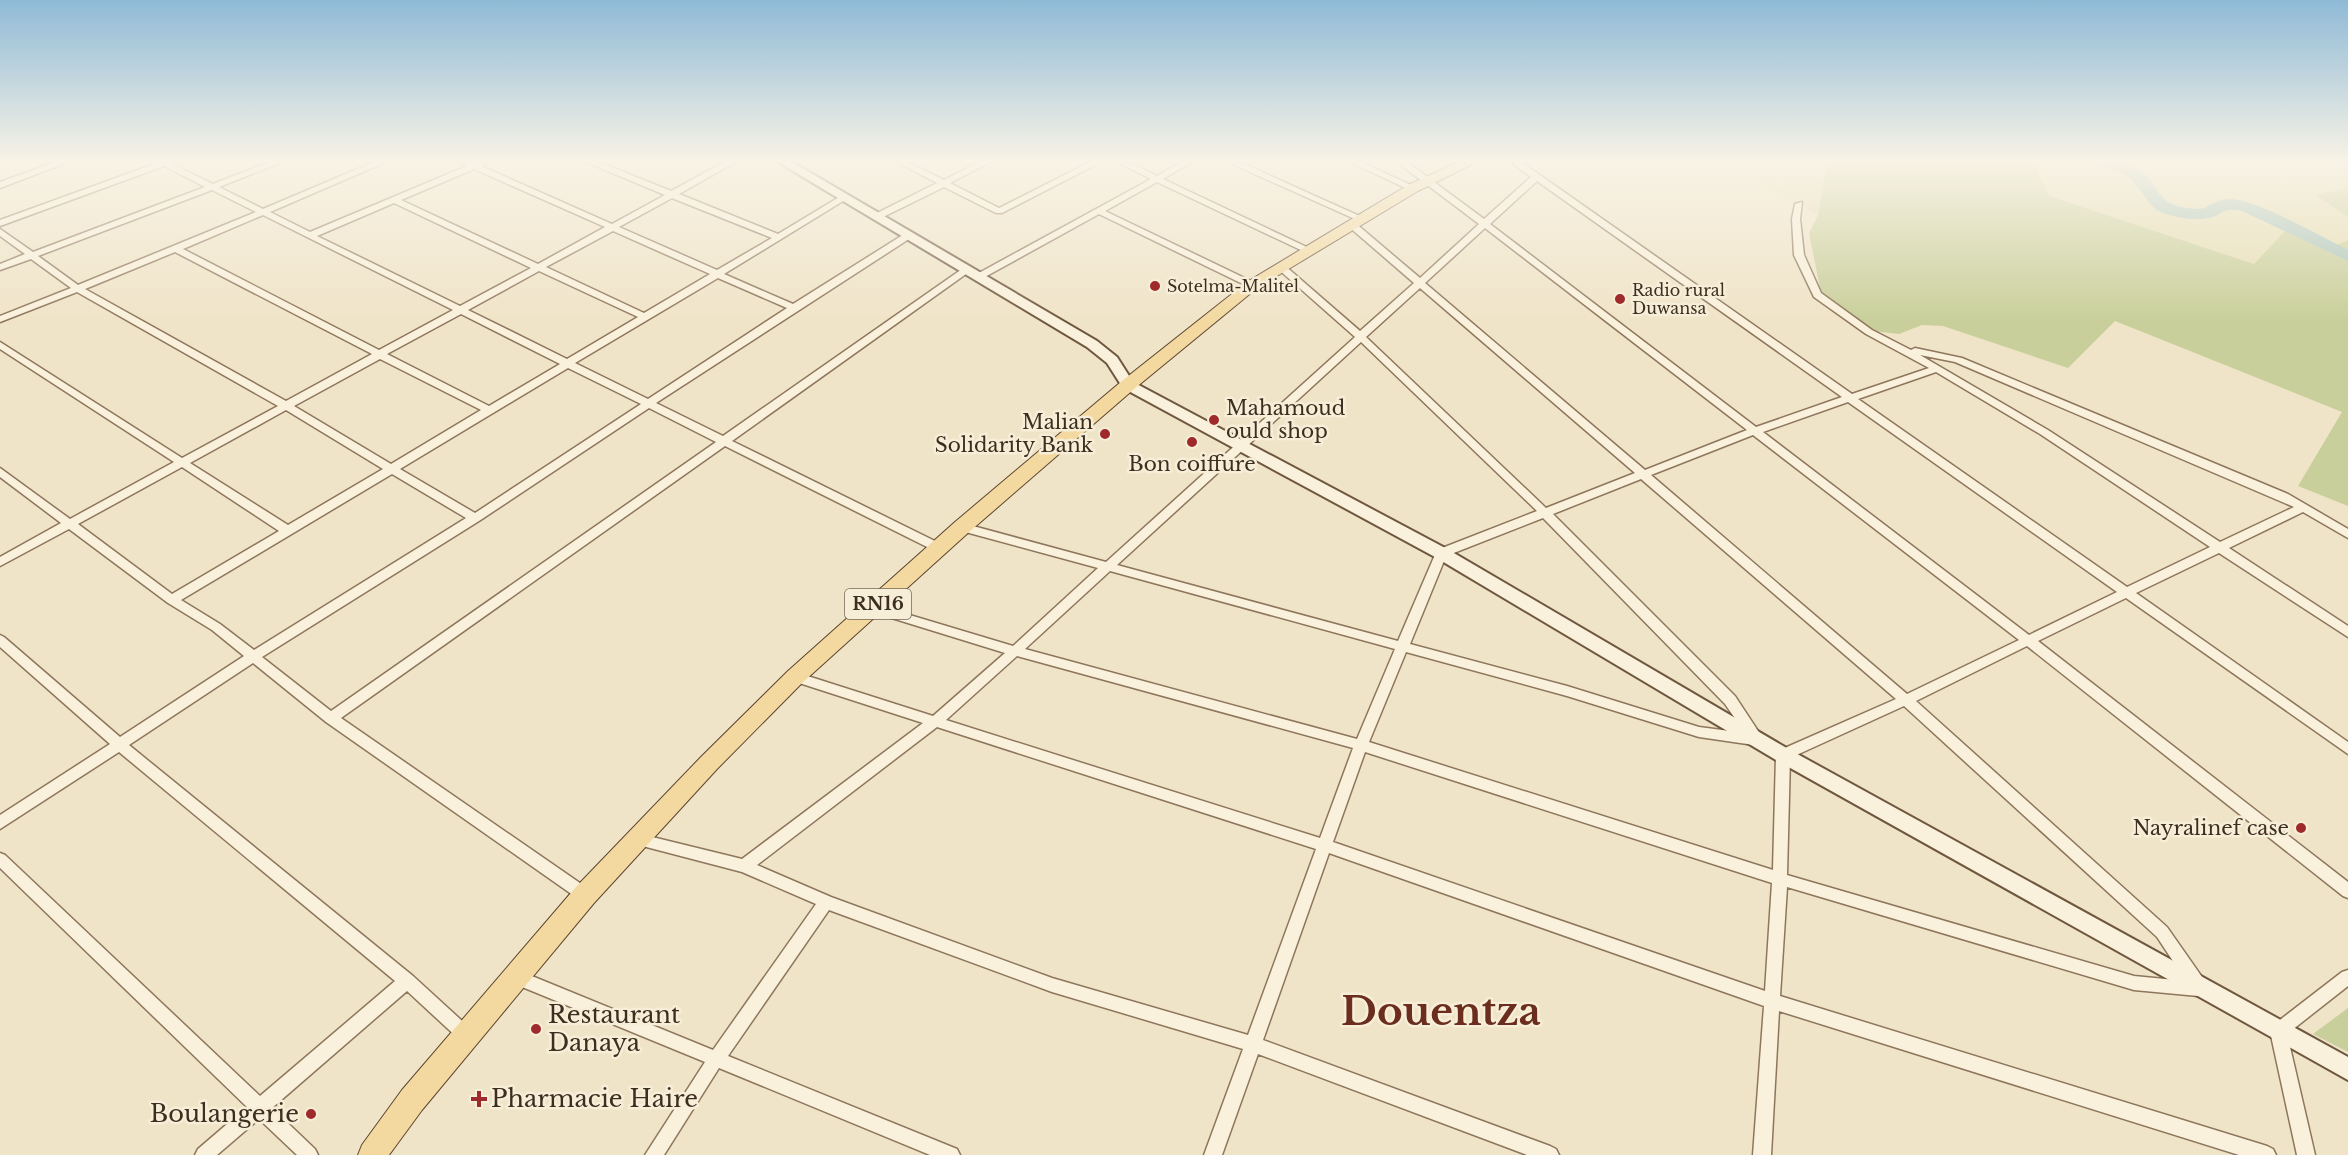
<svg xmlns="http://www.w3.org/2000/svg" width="2348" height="1155" font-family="'Libre Baskerville',serif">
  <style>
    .farmland { fill: #e6deb5 }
    .green { fill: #c9cf9b }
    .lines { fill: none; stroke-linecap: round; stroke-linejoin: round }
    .river { fill: #a9c4bc; fill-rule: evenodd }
    .minor-casing { stroke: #8d765c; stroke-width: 3 }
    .secondary-casing { stroke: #6f573f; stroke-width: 4 }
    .primary-casing { stroke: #5b4430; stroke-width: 2 }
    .minor { fill: #faf1dc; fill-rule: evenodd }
    .secondary { fill: #faf1dc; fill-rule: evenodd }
    .primary { fill: #f3d9a0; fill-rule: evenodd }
    .poi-dot { fill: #9e2a2b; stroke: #f7eed8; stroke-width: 2 }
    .labels { text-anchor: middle; stroke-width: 5; stroke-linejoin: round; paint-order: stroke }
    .far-poi-label { font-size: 16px; fill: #3d2e20; stroke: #f7eed8; text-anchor: start }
    .shield { fill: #f7eed8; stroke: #756857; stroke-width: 1.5 }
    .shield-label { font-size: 18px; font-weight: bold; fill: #3d2e20 }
    .poi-label { font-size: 20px; fill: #3d2e20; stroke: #f7eed8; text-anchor: end }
    .near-poi-label { font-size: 24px; fill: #3d2e20; stroke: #f7eed8; text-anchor: start }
    .near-town-label { font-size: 39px; font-weight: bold; fill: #6b2e1e; stroke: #f7eed8 }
  </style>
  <rect width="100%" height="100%" fill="#f0e4c8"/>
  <path class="farmland" d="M1714,159H1828L1818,215Z
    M2032,159H2348V188L2315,195L2348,217V240L2327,249L2285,231L2255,264L2048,196Z"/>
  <path class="green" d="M1828,159H2032L2049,196L2254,264L2285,231L2327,249L2348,240V506L2298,486L2342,412L2115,321L2068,368L1943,326L1922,325L1899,334L1873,331L1821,293L1809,233L1818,215Z
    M2348,188V217L2315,195Z
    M2348,1008V1052L2313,1034Z"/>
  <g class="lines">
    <path class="river" d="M2080,159C2103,159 2127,158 2145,175C2156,186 2161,202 2177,206C2184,208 2198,210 2204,208C2213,204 2220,199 2230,199C2258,200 2320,236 2348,250V261L2242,211C2219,207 2224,216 2207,218C2193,221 2169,217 2157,210C2149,205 2143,192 2136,185C2123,168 2101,167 2082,162Z"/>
    <g class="minor-casing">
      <path id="minor" d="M63,159H76L0,188V182Z
        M168,159H174L175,161L172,164L213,184L277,159H290L219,187L263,209L381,159H393L270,212L310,232L467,166L455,159H467L474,163L482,159H494L481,166L612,224L665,195L579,159H591L671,191L730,159H741L679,194L778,234L841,196L848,198L724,274L793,304L906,233H912V237L656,403L723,436L965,267L968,266L973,269L732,441L943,545L945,548L943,551H935L725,446L341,718L590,890L592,895L590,900L585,902L580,900L326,722L253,663L129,745L413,976L472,1030L474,1035L472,1040L466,1043L460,1040L407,991L272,1108L315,1149L318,1155H297L259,1119L217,1155H195L198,1149L247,1107L0,868V853L5,855L260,1096L395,981L119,752L0,829V815L110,744L0,647V635L4,637L120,737L244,656L212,630L168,603L69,529L0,566V557L61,523L0,477V468L70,519L174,462L0,349V342L182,458L278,406L77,292L0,322V316L71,288L31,259L0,270V264L25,254L0,236V229L33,252L205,187L164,166L0,226V220ZM474,169L605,227L538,264L401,200ZM212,190L256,212L78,285L38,256ZM672,198L772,238L717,270L619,227ZM394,203L531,268L460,306L317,236ZM263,215L453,310L379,350L183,249ZM613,231L710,274L644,313L546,267ZM175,252L372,354L286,401L85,289ZM539,271L638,317L567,359L468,310ZM718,278L787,308L648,399L575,363ZM461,314L560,364L489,406L387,354ZM380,359L481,410L391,464L294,406ZM568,368L641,404L475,513L400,469ZM649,408L716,442L331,711L262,657L479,521ZM286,410L383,469L288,525L190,463ZM182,467L279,531L172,594L78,524ZM392,474L466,518L254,650L220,624L181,600Z
        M891,159H902L944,180L985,159H996L950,183L999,208L1096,159H1107L1002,213H996L944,187L879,219H873V215L937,183Z
        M1111,159H1122L1157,176L1186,159H1197L1163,179L1313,250L1311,252H1305L1157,182L1105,211L1255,283V287H1249L1099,214L983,278H977V274L1151,179Z
        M1221,159H1233L1364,218L1357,220Z
        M1343,159H1355L1417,188L1410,190Z
        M1393,159H1403L1484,219L1531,177L1507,159H1517L1852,394L1929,368L1866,334L1814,297L1794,255L1792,219L1795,204L1802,202L1800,219L1804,255L1821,293L1872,330L1911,350L1915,348L1962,358L2288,494L2348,529V538L2303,512L2229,548L2348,626V637L2219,553L2136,593L2348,742V754L2126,598L2038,641L2348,882V898L2343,896L2027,646L1916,701L2167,927L2202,977L2206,989L2204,994L2198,996L2134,990L1787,887L1780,996L2267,1146L2273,1149L2276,1155H2239L1779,1011L1771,1155H1753L1764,1006L1329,853L1263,1040L1550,1146L1556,1149L1559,1155H1527L1258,1054L1222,1155H1204L1243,1049L1052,992L829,910L728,1056L957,1149L960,1155H930L719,1068L664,1155H645L705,1062L510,982L508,977L510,972L516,970L522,972L713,1050L816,904L742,872L631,843L629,839L631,835L636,833L742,859L923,723L790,680L789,677L790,674L795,672L933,716L1005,653L869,611L867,608L869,605L873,604L1013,646L1098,568L958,530L956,527L958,524L962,523L1106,562L1355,337L1278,269V265H1284L1360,331L1414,283L1348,226V222H1354L1420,278L1479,224ZM1537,181L1842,397L1756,427L1490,224ZM1485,228L1747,430L1645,470L1425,283ZM1420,288L1635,473L1546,508L1366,337ZM1361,342L1537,511L1437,550L1398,641L1117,565ZM1920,355L1955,362L2294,507L2220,542L2048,430ZM1936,372L2040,434L2210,547L2127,587L1858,399ZM1848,402L2117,592L2029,635L1763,432ZM1753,435L2019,640L1907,694L1651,475ZM1641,479L1896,699L1778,751L1776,755L1773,870L1369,742L1406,652L1567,696L1699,737L1754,745L1759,744L1762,737L1735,696L1553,514ZM1543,518L1725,704L1745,733L1699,727L1567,686L1410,644L1446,556ZM1110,571L1395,649L1357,739L1025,649ZM1017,656L1353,748L1320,838L946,720ZM1904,706L2157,937L2186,981L2134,976L1787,875L1790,758ZM937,727L1316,849L1248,1035L1052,978L831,897L757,865ZM1365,752L1772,883L1765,991L1333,842Z
        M2348,970V986L2287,1034L2315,1155H2297L2270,1031L2272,1026L2342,972Z"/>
    </g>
    <g class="secondary-casing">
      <path id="secondary" d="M773,159H787L1097,341L1117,357L1133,382L1447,549L1790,750L2348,1057V1080L1776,760L1435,557L1123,388L1107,363L1087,347Z"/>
    </g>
    <g class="primary-casing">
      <path id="primary" d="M1465,159H1483L1418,191L1257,288L1134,389L969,532L802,683L717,769L594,903L422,1110L389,1155H358L362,1145L402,1090L576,887L701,757L788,671L955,522L1122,381L1247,282L1408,185Z"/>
    </g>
    <use href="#minor" class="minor"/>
    <use href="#secondary" class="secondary"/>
    <use href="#primary" class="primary"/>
  </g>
  <linearGradient id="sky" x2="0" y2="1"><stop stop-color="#8fbad6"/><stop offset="0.5" stop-color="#f8f3e6"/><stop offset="1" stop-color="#f8f3e6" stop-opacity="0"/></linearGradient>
  <rect width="2348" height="321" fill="url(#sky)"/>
  <g class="poi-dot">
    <circle cx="1155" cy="286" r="6"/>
    <circle cx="1620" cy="299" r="6"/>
    <circle cx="1214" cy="420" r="6"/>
    <circle cx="1105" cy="434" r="6"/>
    <circle cx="1192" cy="442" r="6"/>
    <circle cx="2301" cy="828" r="6"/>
    <circle cx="536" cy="1029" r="6"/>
    <path d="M476 1090h6v6h6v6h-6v6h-6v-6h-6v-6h6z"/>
    <circle cx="311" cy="1114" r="6"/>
  </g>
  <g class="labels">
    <g class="far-poi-label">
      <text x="1167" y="292">Sotelma-Malitel</text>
      <text x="1632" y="296">Radio rural<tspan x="1632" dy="18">Duwansa</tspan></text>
    </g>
    <rect class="shield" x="845" y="589" width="66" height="30" rx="4.5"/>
    <g class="shield-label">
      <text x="878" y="610">RN16</text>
    </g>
    <g class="poi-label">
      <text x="1226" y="415" text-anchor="start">Mahamoud<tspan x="1226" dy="23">ould shop</tspan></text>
      <text x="1093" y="429">Malian<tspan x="1093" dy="23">Solidarity Bank</tspan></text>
      <text x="1192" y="471" text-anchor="middle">Bon coiffure</text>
      <text x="2289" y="835">Nayralinef case</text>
    </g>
    <g class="near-poi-label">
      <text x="548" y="1023">Restaurant<tspan x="548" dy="28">Danaya</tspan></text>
      <text x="491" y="1107">Pharmacie Haire</text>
      <text x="299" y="1122" text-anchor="end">Boulangerie</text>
    </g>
    <g class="near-town-label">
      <text x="1441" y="1025">Douentza</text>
    </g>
  </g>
</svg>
